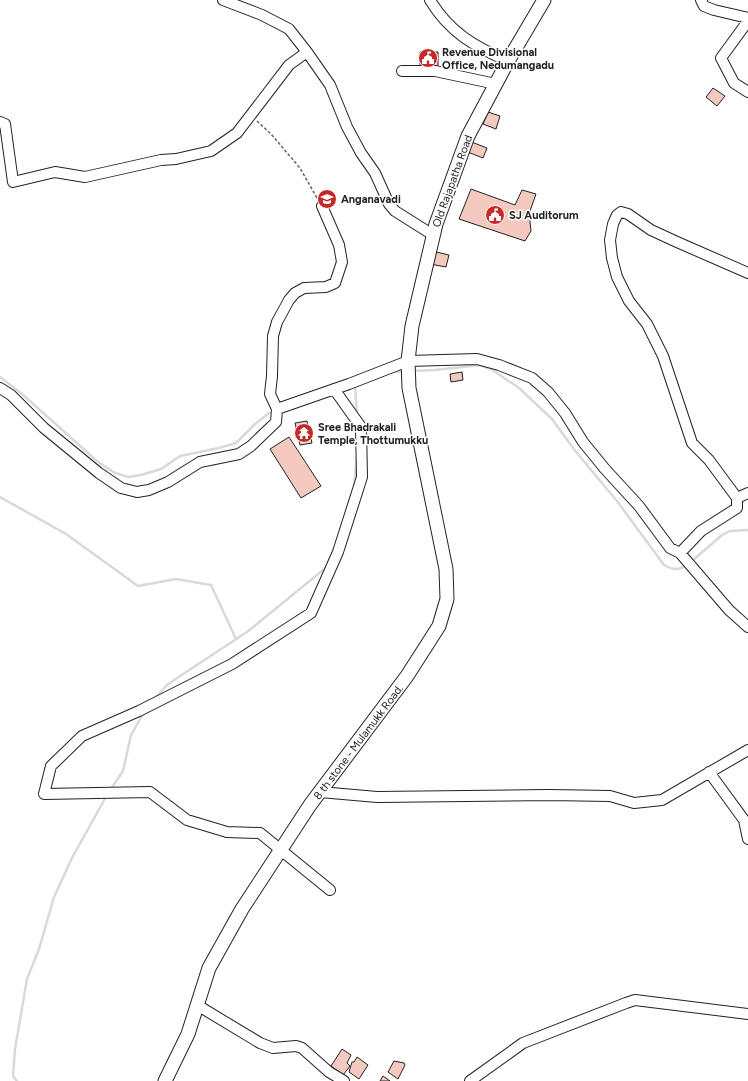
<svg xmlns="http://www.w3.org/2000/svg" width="748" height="1081" font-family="Figtree,sans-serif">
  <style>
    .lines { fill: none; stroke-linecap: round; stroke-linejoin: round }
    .stream { stroke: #d9d9d9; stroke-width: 2.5 }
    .building { fill: #f3c9c0; stroke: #222 }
    .minor-casing { stroke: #222; stroke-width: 12 }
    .major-casing { stroke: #222; stroke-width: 15 }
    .path { stroke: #646464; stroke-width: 1.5; stroke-dasharray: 3 2; stroke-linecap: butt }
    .minor { stroke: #fff; stroke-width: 10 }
    .major { stroke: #fff; stroke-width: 13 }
    .labels { text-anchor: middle; stroke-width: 3; stroke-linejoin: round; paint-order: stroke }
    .poi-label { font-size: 11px; font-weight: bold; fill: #222; stroke: #fff; text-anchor: start }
    .street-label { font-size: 11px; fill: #222; stroke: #fff }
  </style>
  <rect width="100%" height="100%" fill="#fff"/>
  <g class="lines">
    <path class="stream" d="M412,371L435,370L480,365L491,369L519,388L552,419L576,452L617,501L664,565C673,570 679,571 688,564
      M394,372L405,371
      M0,377L22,394L97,461L113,472L128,477L141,475L161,469L180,456L219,448L236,443L254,425L269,413L274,412
      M355,385L357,415
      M354,486L357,456
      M0,497L66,534L138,586L176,579L211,585L236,639
      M692,561L722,535L730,531L748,530
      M153,700L168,684L247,632L328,566
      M111,789L123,771L131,735L144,712
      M17,1081L13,1076L15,1049L27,979L39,949L54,897L73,856L107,795"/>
  </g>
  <path class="building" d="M420,52H438V66H420Z
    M713,88L725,96L717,106L706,97Z
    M488,112L500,116L496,129L483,124Z
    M469,141L487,148L483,158L465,151Z
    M471,189L515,205L522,190L536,194L530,211V222L531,231L525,241L459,219Z
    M432,251L449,255L446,267L430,264Z
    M462,372L463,380L451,382L450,374Z
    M307,421L312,443L300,445L295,423Z
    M289,437L321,486L301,498L270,449Z
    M342,1049L351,1055L347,1063L350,1066L343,1075L331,1066Z
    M357,1057L368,1065L359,1079L349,1072L352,1062H354Z
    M394,1061L404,1063L405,1065L398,1079L388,1072Z
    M383,1076L390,1081H380Z"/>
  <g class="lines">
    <g class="minor-casing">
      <path id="minor" d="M223,0L262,15L289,29L307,52
        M430,0C449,32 475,47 508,61
        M701,0L704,6L714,10L748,18
        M748,21L721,58L734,83L748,92
        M402,71H435L496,84
        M0,122L5,124L13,182L55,172L85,177L161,160L176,159L211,151L237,133L289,65L307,52L330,85L347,127L361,153L375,173L389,204L395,211L433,235
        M0,388L11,395L44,428L99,473L121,488L137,492L149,490L168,482L200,462L239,454L251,446L276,422L277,409
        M277,409L349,384L408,361L477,359L499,365L532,378L548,392L565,413L583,442L605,469L639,506L670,548L680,553L729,610L748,627
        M277,409L270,394L272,376L273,336L277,322L289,300L295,293L304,288L326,287L335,283L342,262L339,245L322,206
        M737,498L748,493
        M680,553L701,531L737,508V498L709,460L692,443L663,356L647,324L629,301L617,277L612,258L610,240L613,224L617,215L621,212L628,214L651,230L677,242L748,273
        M709,772L744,820L748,839
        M320,792L377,797L549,795L610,796L634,803L662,800L748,750
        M330,890L260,833L227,832L187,820L150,792L44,794L51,766L82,736L139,711L232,664L311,613L338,552L362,477L361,427L334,389
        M197,1005L260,1043L273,1048L296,1046L302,1048L329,1072L344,1081
        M470,1081L523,1043L626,1003L635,1000L748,1014"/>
    </g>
    <g class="major-casing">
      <path id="major" d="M165,1081L188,1034L209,968L242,909L310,805L407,676L439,626L447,599L446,569L409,388L408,361L412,326L436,224L468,136L508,61L544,0"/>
    </g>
    <path class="path" d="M257,121L271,134L300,168L317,198"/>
    <use href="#minor" class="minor"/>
    <use href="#major" class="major"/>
  </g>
  <defs>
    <g id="civic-disc" transform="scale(1)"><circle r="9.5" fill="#c62828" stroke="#fff"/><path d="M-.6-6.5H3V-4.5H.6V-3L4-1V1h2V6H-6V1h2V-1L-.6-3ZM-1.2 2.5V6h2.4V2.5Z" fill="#fff"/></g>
    <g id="school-disc" transform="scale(1)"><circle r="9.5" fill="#c62828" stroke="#fff"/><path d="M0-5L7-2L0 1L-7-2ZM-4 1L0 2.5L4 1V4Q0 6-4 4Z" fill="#fff"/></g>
    <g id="temple-disc" transform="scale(1)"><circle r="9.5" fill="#c62828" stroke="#fff"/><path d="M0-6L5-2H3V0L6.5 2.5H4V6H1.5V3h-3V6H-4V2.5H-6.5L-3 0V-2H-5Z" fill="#fff"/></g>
  </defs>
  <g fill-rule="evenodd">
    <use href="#civic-disc" x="428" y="58"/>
    <use href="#school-disc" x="327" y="199"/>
    <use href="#civic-disc" x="495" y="215"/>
    <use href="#temple-disc" x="304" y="433"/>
  </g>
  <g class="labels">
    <g class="poi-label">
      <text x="442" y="56">Revenue Divisional<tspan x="442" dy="13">Office, Nedumangadu</tspan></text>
      <text x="341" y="203">Anganavadi</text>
      <text x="509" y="219">SJ Auditorum</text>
      <text x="318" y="431">Sree Bhadrakali<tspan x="318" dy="13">Temple, Thottumukku</tspan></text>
    </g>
    <g class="street-label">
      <text transform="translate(452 181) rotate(-70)" y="4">Old Rajapatha Road</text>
      <text transform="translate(358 742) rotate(-53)" y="4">8 th stone - Mulamukk Road.</text>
    </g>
  </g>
</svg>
